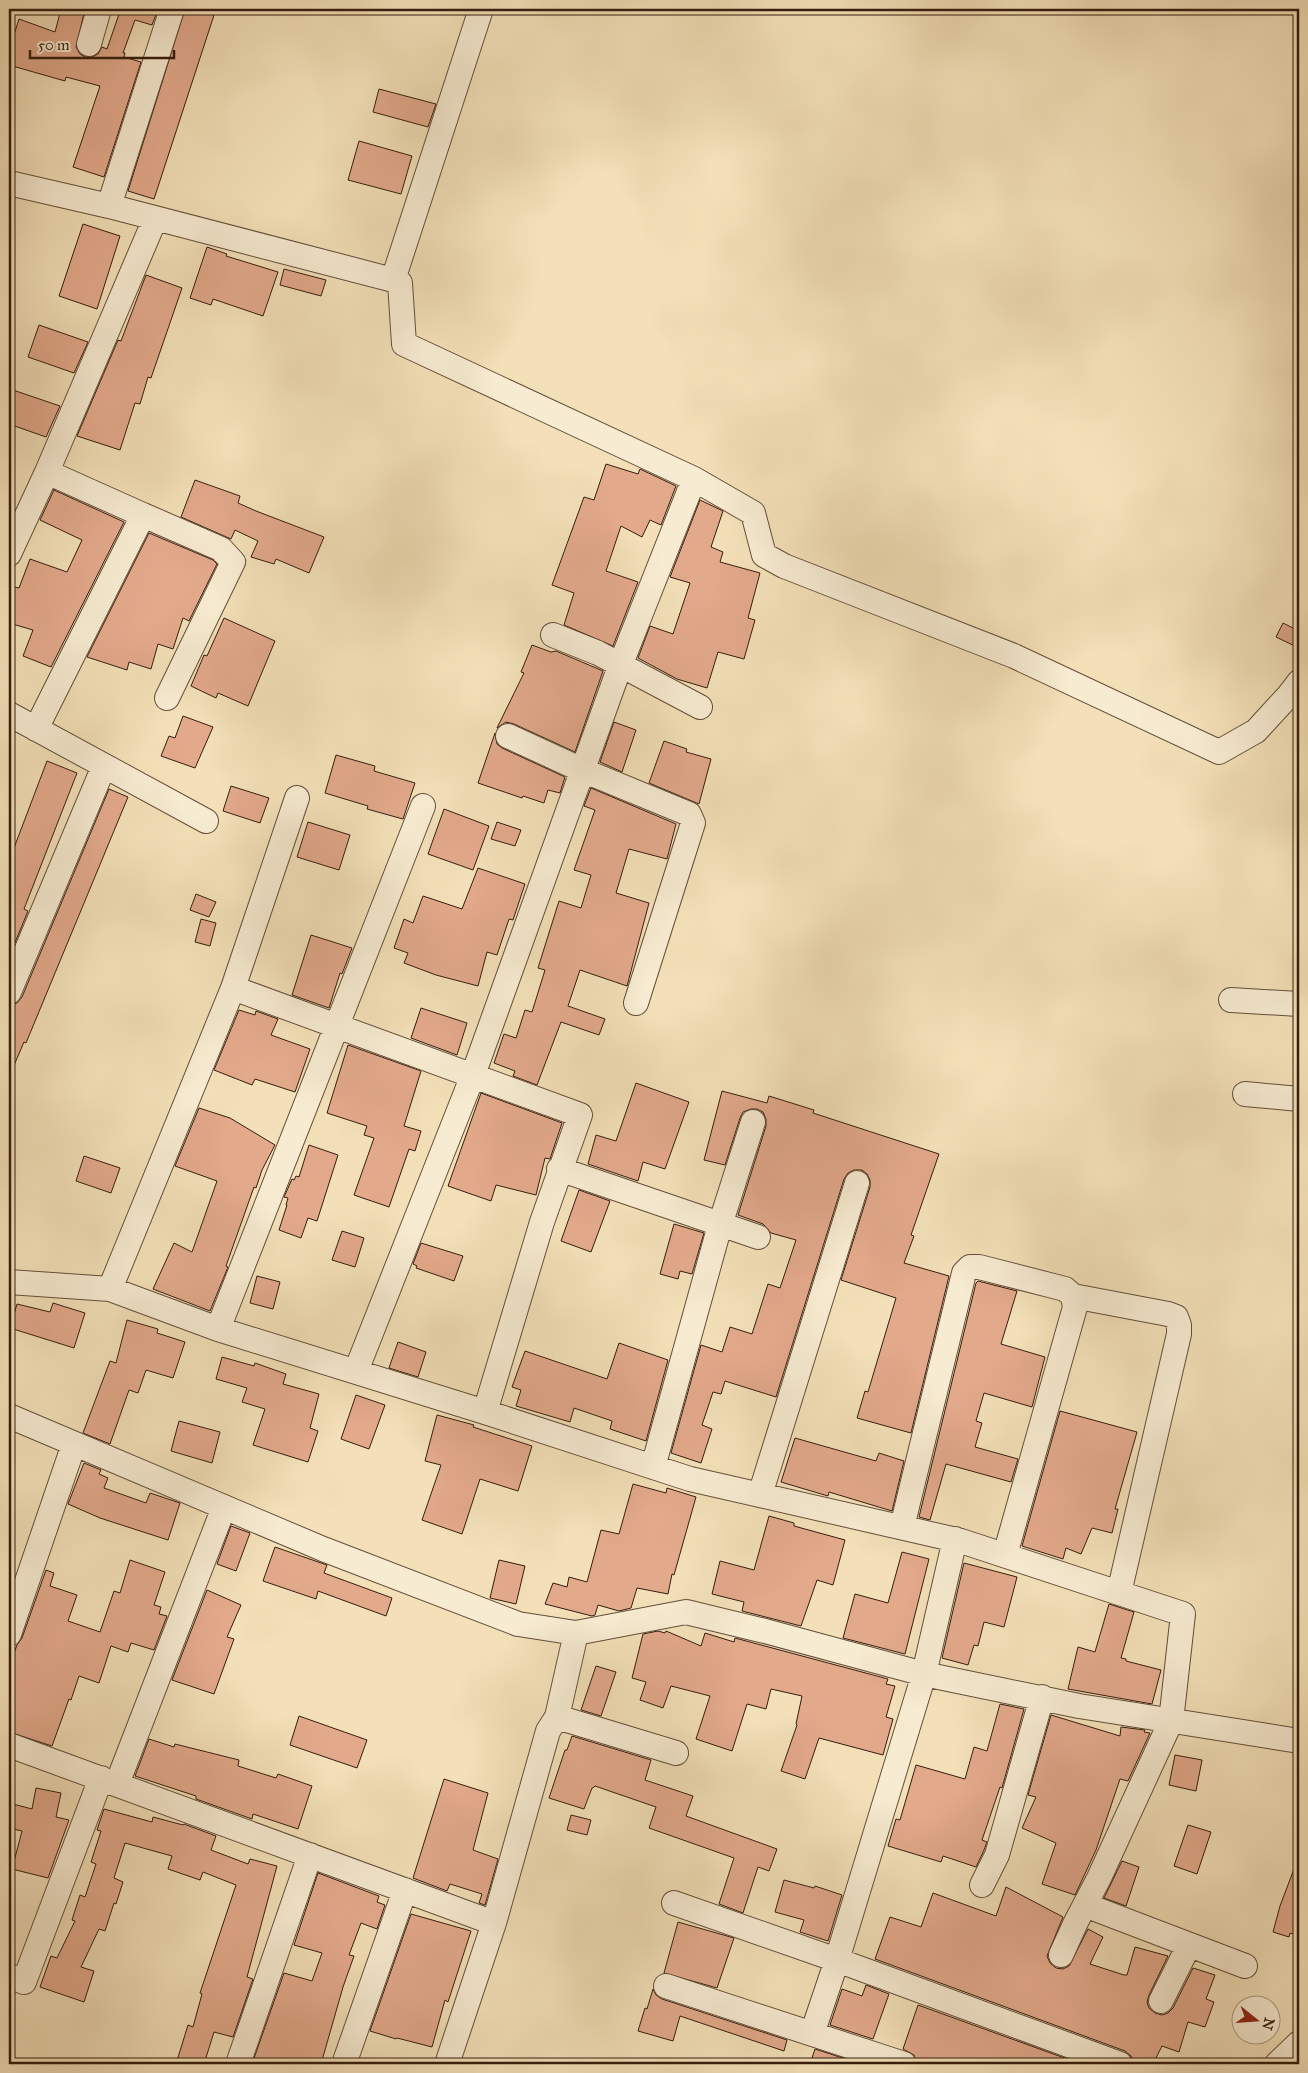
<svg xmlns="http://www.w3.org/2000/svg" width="1308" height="2073" font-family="'IM FELL Great Primer',serif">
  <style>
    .building { fill: #e2a98b; stroke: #351d0f }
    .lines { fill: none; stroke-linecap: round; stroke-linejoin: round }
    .minor-casing { stroke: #644e39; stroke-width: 26 }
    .minor { stroke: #f7ebd1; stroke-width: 24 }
  </style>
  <rect width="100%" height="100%" fill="#f3e0b8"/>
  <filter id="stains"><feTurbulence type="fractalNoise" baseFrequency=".004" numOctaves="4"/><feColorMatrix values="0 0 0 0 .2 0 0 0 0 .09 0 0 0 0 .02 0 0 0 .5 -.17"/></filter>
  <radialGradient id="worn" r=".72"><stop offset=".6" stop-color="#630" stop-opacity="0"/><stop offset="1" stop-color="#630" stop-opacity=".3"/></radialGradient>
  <path class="building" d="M61,9H85L76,47L80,54L85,57H92L98,54L102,47L107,49L119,14L112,12V9H158L152,25L135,20L123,53H125L124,57L141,62L104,177L73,167L100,86L66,77L65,81L9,65V51L19,19L55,32Z
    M185,9H216L154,199L128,191Z
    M379,89L436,104L428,127L373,112Z
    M359,141L412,156L401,194L348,180Z
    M83,224L120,236L97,309L59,296Z
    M207,247L227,254L226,256L278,272L263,316L213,299L211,305L190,298Z
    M284,269L326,280L321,296L280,285Z
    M146,275L182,288L151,378L148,377L140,404L135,403L120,450L77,436L118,340L121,341Z
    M39,325L88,342L74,373L28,357Z
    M13,390L60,406L46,437L9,424V403Z
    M606,464L638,474L640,469L676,486L661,525L650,520L642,537L621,526L606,571L638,582L613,646L564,625L574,593L552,585L584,497L594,500Z
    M195,480L240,496L238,503L256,511L324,537L309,573L276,559L274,564L251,557L258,541L235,530L231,539L181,517Z
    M54,490L124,522L51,667L23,656L33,630L9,623V586L19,588L30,559L67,572L82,540L40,520Z
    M700,500L723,511L711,547L723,552L720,562L760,573L748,618L755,620L744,659L718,652L707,688L677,679L638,658L650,626L673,634L690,583L670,577Z
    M149,533L213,560L217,564L189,621L183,618L173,649L158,644L151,669L129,662L127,670L87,657Z
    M224,618L275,641L248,706L218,693L216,698L191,686L204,655L207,656Z
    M1283,623L1299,631V648L1276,637Z
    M532,645L551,652L556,651L603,671L575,752L514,724L506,722L497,728L524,673L521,672Z
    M183,716L213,727L195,768L161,756L169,736L175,738Z
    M614,722L636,730L622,772L600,762Z
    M495,733L497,744L502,748L565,777L560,793L548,790L544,803L523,796L522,798L478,783Z
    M664,741L687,749L686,752L711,759L699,804L649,783Z
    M336,755L375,766L374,771L415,783L403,819L367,809L368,806L325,793Z
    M47,761L77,773L24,909L28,911L9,957V861Z
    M231,786L269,798L260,823L223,811Z
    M591,788L676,824L667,859L629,849L616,893L649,903L627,986L580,970L568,1006L605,1019L599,1035L561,1022L537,1085L513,1076L515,1071L494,1063L504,1034L516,1038L525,1010L532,1012L545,970L538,968L559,901L581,908L591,875L574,870L595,810L584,806Z
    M109,789L128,797L26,1043L24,1042L9,1077V1005L17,1003L22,997Z
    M444,809L489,826L473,870L428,854Z
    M308,822L350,835L339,870L297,857Z
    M497,822L521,830L515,846L491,839Z
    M478,868L525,884L513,920L509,919L497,955L487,952L478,986L436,975L404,963L408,953L394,948L404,919L413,923L423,896L462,909Z
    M196,894L216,902L209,917L190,910Z
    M201,919L216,923L210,946L195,942Z
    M311,935L352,948L342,974L340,973L329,1008L292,995Z
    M421,1008L467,1023L457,1055L411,1038Z
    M239,1010L255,1015L256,1011L278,1019L271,1035L310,1049L295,1092L255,1079L252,1085L214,1070Z
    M348,1045L421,1071L404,1126L421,1131L415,1151L409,1149L389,1207L354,1195L374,1138L364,1135L367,1126L327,1113Z
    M636,1083L689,1102L665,1169L643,1162L638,1181L588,1164L596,1135L616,1141Z
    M722,1091L767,1103L769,1096L814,1110L813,1113L939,1154L911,1235L914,1236L904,1263L949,1276L911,1433L857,1418L865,1391L868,1392L896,1298L841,1280L870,1187V1180L867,1174L862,1170H854L848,1173L844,1179L776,1397L725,1381L721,1394L713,1392L702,1425L712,1429L701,1463L671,1453L701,1345L722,1352L730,1327L752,1334L768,1284L780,1288L796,1240L771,1233L763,1224L738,1215L766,1126V1119L763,1112L757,1109H751L743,1112L740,1118L725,1165L704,1160Z
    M481,1093L562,1123L550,1159L545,1158L536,1195L496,1185L491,1201L448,1186Z
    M199,1108L230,1118L275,1145L262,1170L256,1188L254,1187L226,1266L228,1267L210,1311L153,1289L174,1243L192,1252L217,1181L175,1166Z
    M309,1145L338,1155L317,1221L308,1218L301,1238L279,1230L287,1205H286L288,1198L284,1197L292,1179L294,1180L296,1176L299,1177Z
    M84,1156L120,1168L111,1193L76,1181Z
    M579,1190L610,1201L591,1252L561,1241Z
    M674,1224L704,1233L692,1274L680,1271L678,1279L660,1274Z
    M342,1231L364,1238L355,1267L332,1260Z
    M421,1243L463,1256L454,1281L416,1268L417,1266L413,1264Z
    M257,1276L280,1282L273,1309L250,1303Z
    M978,1281L1017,1291L1001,1344L1045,1357L1032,1407L984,1393L976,1421L982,1423L975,1447L1018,1459L1011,1482L946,1464L930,1520L919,1517L976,1283Z
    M53,1303L85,1313L74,1348L10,1328L17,1304L50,1312Z
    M127,1320L158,1329L157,1333L185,1342L173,1378L146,1370L138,1393L129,1390L110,1444L83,1433L110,1361L116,1363Z
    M398,1342L426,1352L418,1377L389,1368Z
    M619,1343L668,1360L646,1441L610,1429L612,1421L574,1408L570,1422L516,1406L521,1390L512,1387L525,1351L607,1379Z
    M222,1357L254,1366L255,1363L286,1374L283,1384L319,1394L310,1428L318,1431L308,1462L253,1445L265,1409L242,1402L247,1388L216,1379Z
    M356,1395L385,1405L369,1449L341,1439Z
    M1060,1411L1137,1432L1115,1509H1118L1112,1533L1092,1528L1081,1554L1066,1548L1063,1559L1022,1546Z
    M437,1415L474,1425L473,1427L532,1446L518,1491L480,1479L462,1534L422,1520L441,1465L425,1461Z
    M179,1421L220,1432L212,1463L171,1451Z
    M795,1438L876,1461L879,1453L904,1461L892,1511L829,1492L828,1496L781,1482Z
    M84,1463L101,1470L99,1474L108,1478L104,1488L146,1503L150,1493L180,1503L168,1540L100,1518L68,1504Z
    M633,1484L666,1493L667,1488L696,1497L674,1575L672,1574L668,1594L637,1588L631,1608L619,1611L598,1605L595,1615L592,1616L545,1604L553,1583L567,1587L569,1577L587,1582L601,1530L619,1534Z
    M769,1516L794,1523V1526L845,1540L833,1585L817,1580L801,1626L742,1611L744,1602L712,1594L720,1561L754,1570Z
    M231,1526L250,1533L236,1571L217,1564Z
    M275,1547L327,1565L324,1573L392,1598L386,1616L318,1591L316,1599L263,1581Z
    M902,1552L929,1559L905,1654L843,1638L855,1594L888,1603Z
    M130,1560L165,1572L154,1605L161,1607L159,1614L167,1616L154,1650L131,1643L128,1652L111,1646L99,1683L79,1676L71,1700L69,1699L52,1746L9,1732V1667L17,1645L22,1638L46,1570L54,1573L50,1586L77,1595L68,1621L100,1632L114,1591L120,1593Z
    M499,1560L525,1566L516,1604L490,1598Z
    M964,1563L1017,1577L1004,1627L984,1622L978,1646L974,1645L968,1665L942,1658Z
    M207,1590L241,1605L227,1637L234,1639L214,1694L172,1680Z
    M1109,1604L1134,1612L1121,1658L1126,1659V1661L1161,1670L1152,1704L1068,1689L1078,1647L1095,1652Z
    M658,1631L665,1633L666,1631L701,1646L705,1633L734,1642L735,1638L888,1679L886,1684L895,1686L886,1717L893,1719L883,1755L819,1738L805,1779L781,1771L797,1725L796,1724L802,1696L771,1689L766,1709L747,1704L732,1751L696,1739L710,1696L671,1686L663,1708L640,1700L646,1682L632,1678L643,1634Z
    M596,1666L616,1672L601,1716L581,1710Z
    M1000,1704L1024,1709L1002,1788L1000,1787L982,1840L987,1842L984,1850L976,1867L943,1856L941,1862L888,1846L896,1819L900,1820L916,1765L965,1779L974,1747L987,1751Z
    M1051,1715L1120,1736L1121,1727L1145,1730L1144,1732L1150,1733L1128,1781L1120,1779L1096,1850L1075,1895L1042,1884L1056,1843L1022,1828L1036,1797L1028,1795Z
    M299,1716L367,1740L357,1768L290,1745Z
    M572,1736L651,1760L645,1780L693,1796L686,1816L777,1849L769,1871L758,1867L743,1913L719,1904L734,1858L649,1828L656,1807L595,1786L593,1788H592L584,1809L549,1798L565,1750H567Z
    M149,1739L174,1747L175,1744L239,1760L238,1766L276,1778L278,1774L312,1786L298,1829L253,1814L252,1819L196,1799V1796L135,1776Z
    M1175,1755L1202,1760L1196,1791L1169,1785Z
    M444,1779L488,1793L473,1850L498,1859L485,1905L479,1903L482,1894L450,1884L447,1891L413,1878Z
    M36,1788L61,1793L56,1817L69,1820L48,1878L12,1869L22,1831L9,1828V1803L32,1809Z
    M104,1809L152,1822L153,1817L183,1825L184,1824L216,1836L211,1850L248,1864L250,1859L277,1866L247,1977L253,1979L233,2037L214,2032L204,2064H176L188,2025L193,2027L202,1994L200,1993L236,1885L203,1872L200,1880L168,1869L172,1856L125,1843L114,1878L123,1882L116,1904L114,1903L105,1931L99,1929L81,1967L94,1971L84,2002L40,1987L51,1956L57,1958L75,1921L72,1920L80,1895L85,1897L96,1864L91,1862L101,1831L97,1830Z
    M571,1815L591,1820L587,1835L567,1830Z
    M1188,1825L1211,1832L1197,1874L1174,1866Z
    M1122,1861L1139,1867L1126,1906L1104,1898Z
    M1297,1861H1299V1936L1290,1933L1289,1937L1273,1932L1280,1906Z
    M318,1873L379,1896L377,1902L385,1905L377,1929L361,1923L349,1955L354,1956L343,1987L321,2064H252L284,1973L312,1981L322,1953L294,1945Z
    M784,1880L814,1888L815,1886L842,1895L828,1941L800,1932L804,1920L775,1912Z
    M1006,1887L1063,1917L1047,1956L1050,1963L1056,1968L1063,1969L1069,1966L1088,1929L1103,1937L1090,1964L1124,1975H1127L1135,1947L1168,1956L1149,1995L1147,2002L1149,2008L1155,2013L1162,2015L1168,2013L1173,2008L1193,1968L1215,1975L1206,1999L1214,2002L1205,2027L1188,2022L1179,2052L1162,2046L1153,2064H1133L1131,2056L1125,2051L875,1959L890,1917L921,1927L933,1893L996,1916Z
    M411,1914L471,1931L448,2002L445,2000L432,2047L397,2038L396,2039L370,2031Z
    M678,1922L734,1938L717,1988L664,1973Z
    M866,1985L889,1994L873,2039L830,2025L842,1989L862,1996Z
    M653,1989L656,1995L662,1999L787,2040L784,2051L680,2016L673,2041L638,2031L645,2008L647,2009Z
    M918,2005L1081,2064H1032L1018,2059L1017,2064H917L914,2055L903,2049Z
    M815,2049L861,2064H823L811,2061Z"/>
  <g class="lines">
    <g class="minor-casing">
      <path id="minor" d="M89,44L99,9
        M9,183L109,206L393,280L400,283L404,344L694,479L620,666L473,1075L356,1371
        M109,206L172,9
        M393,280L481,9
        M694,479L753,513L764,555L784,566L1014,656L1219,752L1256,731L1289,695L1299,682
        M143,515L221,549L233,562L167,698
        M9,554L47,472L155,219
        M553,635L598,653L700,707
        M9,714L206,821
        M36,729L143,515L47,472
        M508,736L582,770L689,814L693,823L636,1003
        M233,988L297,798
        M9,992L104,766
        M1231,1000L1299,1004
        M1245,1094L1299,1099
        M559,1169L758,1237
        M9,1282L110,1289L218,1329L485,1412L690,1479L961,1541L1183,1614L1171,1721L1099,1878L1076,1922L1061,1955
        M110,1289L233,988L580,1115L542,1222L485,1412
        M1073,1296L1168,1314L1176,1317L1179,1325V1334L1119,1593
        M218,1329L423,806
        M9,1416L323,1549L518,1624L576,1633L686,1612L765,1631L924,1674L1079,1706L1299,1741
        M653,1467L720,1225L753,1122
        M760,1495L857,1183
        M902,1527L964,1273L970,1267H979L1065,1289L1073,1296L1075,1307L1005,1555
        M9,1634L74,1444
        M557,1717L676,1753
        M9,1745L494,1923L447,2064
        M117,1784L224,1507
        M982,1885L997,1855L1042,1697
        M674,1903L837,1960L1120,2064
        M1085,1905L1245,1966
        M494,1923L548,1731L557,1717L576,1633
        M9,1976L24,1982L101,1778
        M666,1986L904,2064
        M1161,2001L1189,1945
        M812,2034L837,1960L924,1674L955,1539
        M238,2064L310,1855
        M344,2064L405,1890
        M1277,2064L1299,2043"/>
    </g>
    <use href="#minor" class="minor"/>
  </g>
  <rect width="1308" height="2073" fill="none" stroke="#f3e0b8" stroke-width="30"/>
  <rect x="10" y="10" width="1288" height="2053" fill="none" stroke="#351d0f" stroke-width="2.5"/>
  <rect x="15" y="15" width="1278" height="2043" fill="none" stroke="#351d0f"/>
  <g transform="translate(1256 2020) rotate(107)"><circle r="24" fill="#f7ebd1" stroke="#a99983"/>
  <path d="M0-4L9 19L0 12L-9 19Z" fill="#8f2418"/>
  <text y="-8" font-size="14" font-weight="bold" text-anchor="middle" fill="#351d0f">N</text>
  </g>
  <path d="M30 50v8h144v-8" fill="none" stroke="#351d0f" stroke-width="2.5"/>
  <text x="38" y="50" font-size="15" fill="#351d0f" stroke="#f7ebd1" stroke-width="4" paint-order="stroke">50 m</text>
  <rect width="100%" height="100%" filter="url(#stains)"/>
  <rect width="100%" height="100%" fill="url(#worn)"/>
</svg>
